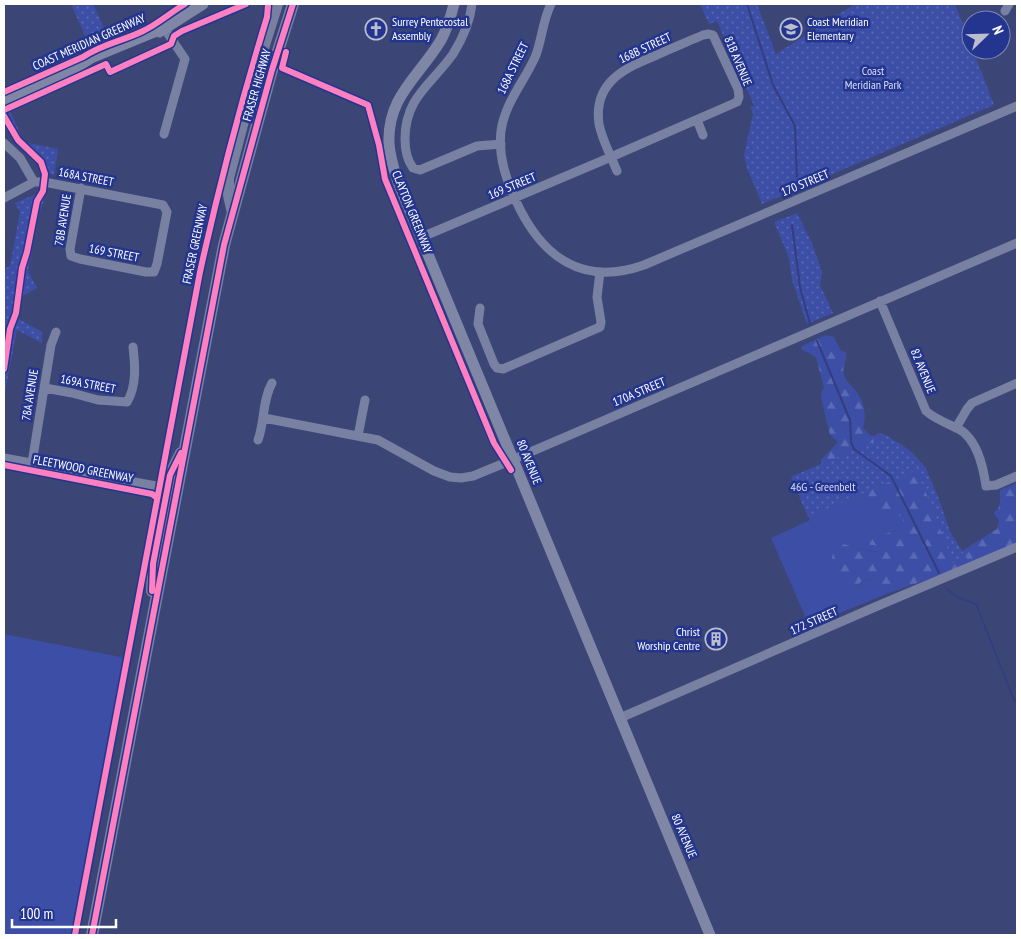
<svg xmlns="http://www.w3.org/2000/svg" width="1021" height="939" font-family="'PT Sans Narrow',sans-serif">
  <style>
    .grass { fill: #3c4ea6 }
    .forest { fill: url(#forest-firs) }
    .park { fill: url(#park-dots) }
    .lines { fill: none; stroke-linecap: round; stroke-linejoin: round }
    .stream { stroke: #323e80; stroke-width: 2 }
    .minor { stroke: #7981a2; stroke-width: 9 }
    .secondary { stroke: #8086a6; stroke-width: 11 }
    .primary { stroke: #7880a1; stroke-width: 12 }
    .cycleway-casing { stroke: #24358f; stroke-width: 9 }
    .cycleway { stroke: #ff80c0; stroke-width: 6 }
    .labels { text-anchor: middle; stroke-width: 5; stroke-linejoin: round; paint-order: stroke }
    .poi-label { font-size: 12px; fill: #fff; stroke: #24358f; text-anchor: start }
    .street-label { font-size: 12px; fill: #fff; stroke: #24358f }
    .park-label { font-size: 12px; fill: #dadff9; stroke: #24358f }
  </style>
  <defs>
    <pattern id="forest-firs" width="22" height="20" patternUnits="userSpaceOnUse" patternTransform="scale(1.25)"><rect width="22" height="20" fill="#3c4ea6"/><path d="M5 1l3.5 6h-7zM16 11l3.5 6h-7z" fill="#5969b3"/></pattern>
    <pattern id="park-dots" width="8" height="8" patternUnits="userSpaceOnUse" patternTransform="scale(1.25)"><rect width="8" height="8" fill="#3c4ea6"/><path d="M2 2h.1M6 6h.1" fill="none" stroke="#5969b3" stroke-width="1.8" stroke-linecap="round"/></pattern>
  </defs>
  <rect width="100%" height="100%" fill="#3c4676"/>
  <path class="grass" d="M848,460L860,500L872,508L903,516L904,524L898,530L884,534L875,545L879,552L860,549L844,544L833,569L839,574L851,591C862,585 860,578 874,579L883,592L889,593L803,628V620L807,618L805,616L771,538L810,520L791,477L821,464V467Z
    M4,634L131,659L78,935H4Z"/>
  <path class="forest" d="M826,335L834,337L841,351L846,352C848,360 841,367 844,375C845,380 850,384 853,388C864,399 867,414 863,428L870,435L874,436L879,433L884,434L909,450L925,467L938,497L950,532L962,551L997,529L999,520L994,514L995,511L998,509L1000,503V490L1017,483V543L952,571L889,593L883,592L874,579C856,577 861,592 846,591L839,574L833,569L831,562L833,553L844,544L860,549L878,552L875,545H870L868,541L869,535L876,531L884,534L898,530L903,524V516L893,515L883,517L860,500L855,491L821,468V460L838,442L830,435L822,402L821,393L824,388L816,357L801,349L802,346Z"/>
  <path class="park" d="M71,4H93L109,39L90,47Z
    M700,4H757L776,54L855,4H955L971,45V50H973L994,105L762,204L747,168L744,156L753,113L750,107L754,106L717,21L709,24Z
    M10,111L24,142L58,149L54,175L42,171L25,148L4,128V113Z
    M47,191L39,214L28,271L37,288L23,296L19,319L42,332V343L17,330L4,397V269L10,266L20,212L15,203L41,192Z
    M797,213L812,243L822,272L820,285L833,313L807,324L792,280L789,258L774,222Z
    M887,436L909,450L925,467L938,497L950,532L967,559L954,565L917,470L808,517L791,477Z"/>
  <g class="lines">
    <path class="stream" d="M747,4L773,85L795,126L797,177
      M792,225L800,287L810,324
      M817,341L850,420L851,442L854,449L891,476L939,573
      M947,589L957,597L976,604L1014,700L1017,703"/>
    <path class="minor" d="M472,4C470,22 463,38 453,54C432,84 405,97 405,139C405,149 407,160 413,168L420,170L477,146L501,144
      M551,4C543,20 542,38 536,55C525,81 505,102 501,131C498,156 506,179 516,201C541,256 582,287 644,265L1017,106
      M1005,11L1009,4
      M697,120L703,135
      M164,134L185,59L164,28
      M4,143L20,158L34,182
      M4,198L34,182H44L163,205L167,212L157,264L154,272H146L80,259L71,256L70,249L81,188
      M422,237L611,157L737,102L739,97L738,89L713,35L709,34L703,35C687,42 672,48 657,55C625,68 593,82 599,124C602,140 611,156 617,171
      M880,301L926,411C935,419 946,423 957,428C977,438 983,466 986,486L996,485L1017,476
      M480,308L478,324L494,364L497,368L503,369L600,327L601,322L597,297L600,272
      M45,388L72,393L98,400L127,402C137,386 135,364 133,347
      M264,418L378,440L434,471L450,477L461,478L473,476L507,462L1017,243
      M956,428L967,409L972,403L1017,383
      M358,436L365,400
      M258,440C265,421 262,401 272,383
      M4,458L167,488
      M32,463L51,345L56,332
      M620,718L875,607L1017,547"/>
    <path class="secondary" d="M454,4C451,16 447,29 441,40C419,77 387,96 389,144C390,157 394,170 398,182L710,935
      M159,32L203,4
      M4,101L67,73L91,58L164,28"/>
    <path class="primary" d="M232,209L228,190V178L258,64L277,4
      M152,591L153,564L170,475L181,453
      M92,935L224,245L272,70L293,4"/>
    <g class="cycleway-casing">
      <path id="cycleway" d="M286,52L282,68L368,105L379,145L385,179L494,443L511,470
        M4,92L83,57C102,44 123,41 143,31C158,24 171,12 185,4
        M4,110L106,64L110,72L171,44L174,36L182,31L246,4
        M4,116L18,140L41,162L45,174L43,191L37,201L27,252L22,268L16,313L10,329L4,369
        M4,465L152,494L156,497
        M152,591L153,564L170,475L181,453
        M75,935L200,272C219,186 241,102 267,17L268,5
        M92,935L224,245L272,70L293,4"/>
    </g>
    <use href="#cycleway" class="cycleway"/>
  </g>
  <defs>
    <g id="church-ring" transform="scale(1.125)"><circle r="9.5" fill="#24358f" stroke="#bbbecf" stroke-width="1.5"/><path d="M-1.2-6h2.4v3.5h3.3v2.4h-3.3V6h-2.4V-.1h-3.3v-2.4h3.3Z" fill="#bbbecf"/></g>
    <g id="school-ring" transform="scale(1.125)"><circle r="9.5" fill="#24358f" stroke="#bbbecf" stroke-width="1.5"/><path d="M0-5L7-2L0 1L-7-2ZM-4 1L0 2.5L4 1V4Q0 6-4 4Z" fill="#bbbecf"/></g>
    <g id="building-ring" transform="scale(1.125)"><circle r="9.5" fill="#24358f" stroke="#bbbecf" stroke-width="1.5"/><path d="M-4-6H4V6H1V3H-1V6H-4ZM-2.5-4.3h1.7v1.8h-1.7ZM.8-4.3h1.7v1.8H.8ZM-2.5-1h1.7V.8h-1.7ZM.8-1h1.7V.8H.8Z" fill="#bbbecf"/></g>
  </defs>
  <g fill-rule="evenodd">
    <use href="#church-ring" x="376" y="29"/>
    <use href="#school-ring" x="791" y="29"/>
    <use href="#building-ring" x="716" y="639"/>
  </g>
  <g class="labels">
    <g class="poi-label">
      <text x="392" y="26">Surrey Pentecostal<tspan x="392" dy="14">Assembly</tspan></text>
      <text x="807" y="26">Coast Meridian<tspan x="807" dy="14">Elementary</tspan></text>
      <text x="700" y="636" text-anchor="end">Christ<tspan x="700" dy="14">Worship Centre</tspan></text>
    </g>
    <g class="street-label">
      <text transform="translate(89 42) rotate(-24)" y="4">COAST MERIDIAN GREENWAY</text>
      <text transform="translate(645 48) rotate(-25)" y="4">168B STREET</text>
      <text transform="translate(738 61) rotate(67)" y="4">81B AVENUE</text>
      <text transform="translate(513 68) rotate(-64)" y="4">168A STREET</text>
      <text transform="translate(257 85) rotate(-74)" y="4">FRASER HIGHWAY</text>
      <text transform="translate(86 177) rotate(11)" y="4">168A STREET</text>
      <text transform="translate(805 183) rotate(-23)" y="4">170 STREET</text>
      <text transform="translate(512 186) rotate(-23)" y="4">169 STREET</text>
      <text transform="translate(412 212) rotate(68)" y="4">CLAYTON GREENWAY</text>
      <text transform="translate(63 220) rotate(-81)" y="4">78B AVENUE</text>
      <text transform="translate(195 244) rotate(-78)" y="4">FRASER GREENWAY</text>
      <text transform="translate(114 253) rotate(11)" y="4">169 STREET</text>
      <text transform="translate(923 371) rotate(68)" y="4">82 AVENUE</text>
      <text transform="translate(88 384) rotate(11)" y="4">169A STREET</text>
      <text transform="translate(639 392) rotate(-23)" y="4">170A STREET</text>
      <text transform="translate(30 395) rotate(-81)" y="4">78A AVENUE</text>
      <text transform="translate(529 462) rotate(68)" y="4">80 AVENUE</text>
      <text transform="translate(83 469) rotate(11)" y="4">FLEETWOOD GREENWAY</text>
      <text transform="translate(814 621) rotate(-24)" y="4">172 STREET</text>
      <text transform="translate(684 836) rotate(67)" y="4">80 AVENUE</text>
    </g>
    <g class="park-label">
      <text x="873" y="75">Coast<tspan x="873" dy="14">Meridian Park</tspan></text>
      <text x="823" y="491">46G - Greenbelt</text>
    </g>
  </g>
  <rect width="1021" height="939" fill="none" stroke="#ffffff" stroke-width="10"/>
  <g transform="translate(986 35) rotate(67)"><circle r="24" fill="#24358f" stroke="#7c86bc"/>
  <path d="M0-4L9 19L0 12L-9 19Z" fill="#bbbecf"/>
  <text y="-8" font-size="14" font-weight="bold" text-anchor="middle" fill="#ffffff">N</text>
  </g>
  <path d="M12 919v8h104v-8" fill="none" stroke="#ffffff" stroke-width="2.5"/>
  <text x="20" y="919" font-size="15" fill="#ffffff" stroke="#24358f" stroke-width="4" paint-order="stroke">100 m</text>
</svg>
